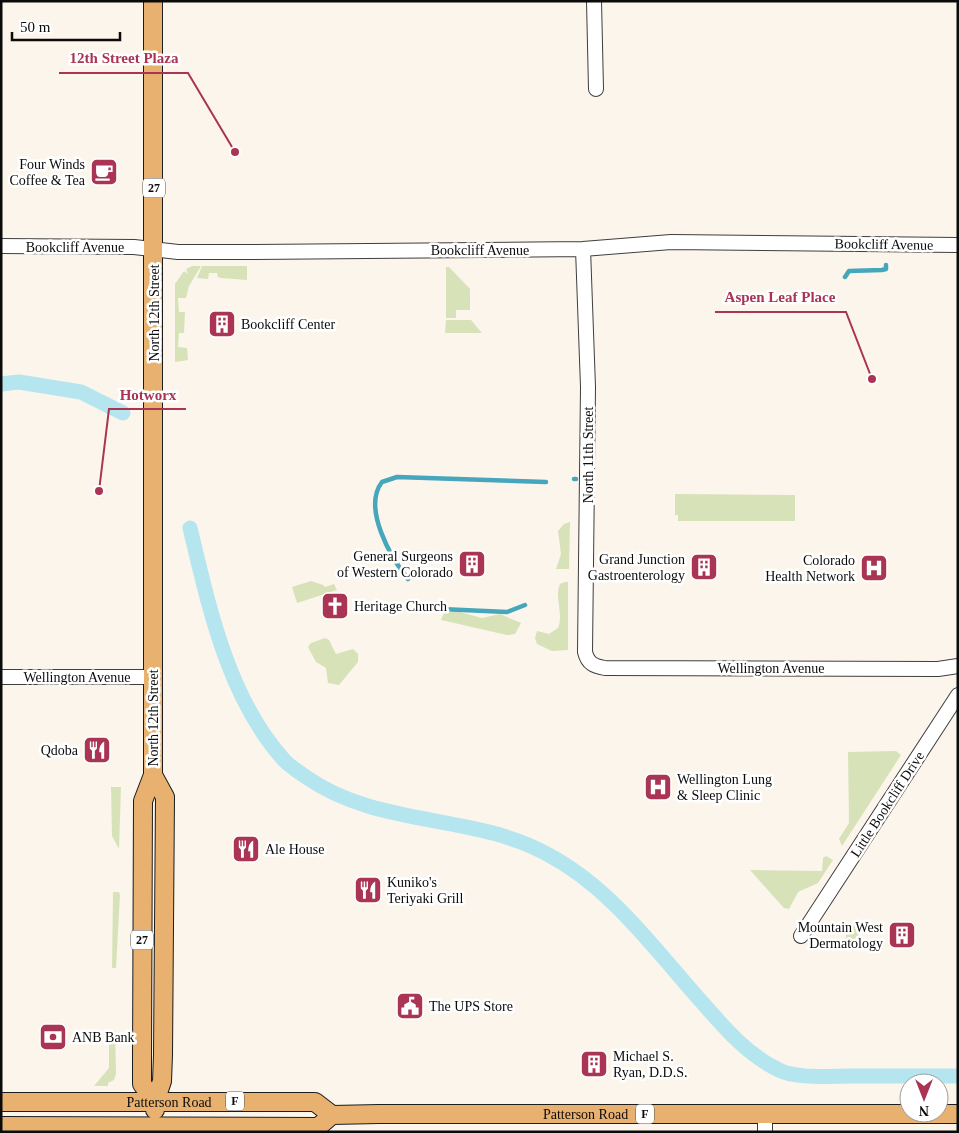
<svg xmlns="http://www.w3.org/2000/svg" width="959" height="1133" font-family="Georgia,serif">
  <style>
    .green { fill: #d7e2b9 }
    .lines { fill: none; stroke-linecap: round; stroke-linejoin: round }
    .stream { stroke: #45a6bc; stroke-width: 4.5 }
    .canal { stroke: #b5e5ee; stroke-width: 15 }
    .minor-casing { stroke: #3e3e3e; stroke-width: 16 }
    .major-casing { stroke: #1c1c1c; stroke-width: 20 }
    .minor { stroke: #fff; stroke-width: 14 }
    .major { stroke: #e8b16f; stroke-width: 18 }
    .labels { text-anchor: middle; stroke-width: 5; stroke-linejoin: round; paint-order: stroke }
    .shield { fill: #fff; stroke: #545454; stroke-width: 1 }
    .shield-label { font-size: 12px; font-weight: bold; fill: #0b0b0b }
    .poi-label { font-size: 14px; fill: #0b0b0b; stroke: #fff; text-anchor: start }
    .street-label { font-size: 14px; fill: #0b0b0b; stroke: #fff }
    .leader { fill: none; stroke: #a93453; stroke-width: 2 }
    .callout-dot { fill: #a93453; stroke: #fff; stroke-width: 2 }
    .callout-label { font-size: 15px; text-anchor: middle; font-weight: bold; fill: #a93453; stroke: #fff; stroke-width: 5; stroke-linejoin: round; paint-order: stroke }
  </style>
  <rect width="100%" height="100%" fill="#fcf5eb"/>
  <path class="green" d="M192,266H201L189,286L186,298H178L179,312H185L184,333H179L178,347L187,348L188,360L175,362V284L184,271L188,274L186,269Z
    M202,266H247V280L221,278L218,277L217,273H209L208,279L197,278Z
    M446,267H449L470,289V310H456V318H446Z
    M446,320H471L482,333H445Z
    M675,494L795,495V521H678V515H675Z
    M570,522L569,569H556L561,554L558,531L564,524Z
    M311,581L323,585L325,587L334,584L337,590L297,603L292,587Z
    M565,582H568V650L552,651L537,644L535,638L537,631L549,634L558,628C564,614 554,598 560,584Z
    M456,611L482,618L500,614L521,623L515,634L507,635L441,620L444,613Z
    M325,638L329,640L336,654L353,649L358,654V662L339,685L328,683L326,668L316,662L308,647L311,643Z
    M896,751L901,755L842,846L839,839L849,823L848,752Z
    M111,787H121L119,849L112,836Z
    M826,856L833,860L818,883L798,892L789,909L784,908L750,870L822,871L823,858Z
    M113,892H119L120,895L116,968H112Z
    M850,926H855C861,933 858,942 856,950L844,942L846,937V929Z
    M109,1031H115L116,1074L114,1080L108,1083V1086H94L109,1068Z"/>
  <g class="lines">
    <path class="stream" d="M845,277L849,271L882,270L886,269V265
      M574,479H576
      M408,579C391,558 362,508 382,482L397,477L546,482
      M441,609L507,612L525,605"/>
    <path class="canal" d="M1,384L19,382L81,392L123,413
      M190,528C209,607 228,699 285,761C291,767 299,772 306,777C379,828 472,813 547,854C610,887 653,947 700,1000C723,1026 745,1053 777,1069C794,1079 829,1076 849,1076C885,1076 921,1076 958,1076"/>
    <g class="minor-casing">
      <path id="minor" d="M594,1L596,89
        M1,246L134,247L178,252H246L583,249L671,242L958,245
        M583,249L588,387L585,652C588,664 594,666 605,668L938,669L958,666
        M1,677H154
        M801,936L958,695
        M765,1114V1132"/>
    </g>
    <g class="major-casing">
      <g id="major">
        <path d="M153,1V775L143,801L142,1059V1084L155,1102"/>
        <path d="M153,775L165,797L163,1055L162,1081L155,1102V1110"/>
        <path id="s1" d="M1,1102H315L332,1115"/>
        <path id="s2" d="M1,1126L318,1127L332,1115L379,1114H958"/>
      </g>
    </g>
    <use href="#minor" class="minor"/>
    <use href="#major" class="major"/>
  </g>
  <defs>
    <g id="cafe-square" transform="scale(1.4375)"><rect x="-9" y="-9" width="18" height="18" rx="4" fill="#a93453" stroke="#fff"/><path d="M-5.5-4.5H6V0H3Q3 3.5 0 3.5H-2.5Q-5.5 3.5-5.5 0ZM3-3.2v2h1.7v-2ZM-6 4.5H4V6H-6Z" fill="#fff"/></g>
    <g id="building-square" transform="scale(1.4375)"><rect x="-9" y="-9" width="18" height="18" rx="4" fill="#a93453" stroke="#fff"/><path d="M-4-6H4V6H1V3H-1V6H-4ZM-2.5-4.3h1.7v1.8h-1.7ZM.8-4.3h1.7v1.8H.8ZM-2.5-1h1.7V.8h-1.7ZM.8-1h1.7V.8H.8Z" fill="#fff"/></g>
    <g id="hospital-square" transform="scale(1.4375)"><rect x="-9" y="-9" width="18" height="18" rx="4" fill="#a93453" stroke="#fff"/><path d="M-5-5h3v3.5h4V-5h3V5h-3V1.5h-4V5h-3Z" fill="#fff"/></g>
    <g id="church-square" transform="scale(1.4375)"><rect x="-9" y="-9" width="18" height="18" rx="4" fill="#a93453" stroke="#fff"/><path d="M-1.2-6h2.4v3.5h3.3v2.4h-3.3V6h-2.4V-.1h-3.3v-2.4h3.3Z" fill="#fff"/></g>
    <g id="restaurant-square" transform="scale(1.4375)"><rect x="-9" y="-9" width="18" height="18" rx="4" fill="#a93453" stroke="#fff"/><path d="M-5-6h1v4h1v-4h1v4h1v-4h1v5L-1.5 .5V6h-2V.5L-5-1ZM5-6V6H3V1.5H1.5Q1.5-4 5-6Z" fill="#fff"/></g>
    <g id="civic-square" transform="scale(1.4375)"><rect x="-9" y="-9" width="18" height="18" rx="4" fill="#a93453" stroke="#fff"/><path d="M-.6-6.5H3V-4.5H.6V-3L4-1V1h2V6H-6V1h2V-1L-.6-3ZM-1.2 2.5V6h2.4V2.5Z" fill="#fff"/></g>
    <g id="bank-square" transform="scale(1.4375)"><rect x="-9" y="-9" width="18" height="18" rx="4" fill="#a93453" stroke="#fff"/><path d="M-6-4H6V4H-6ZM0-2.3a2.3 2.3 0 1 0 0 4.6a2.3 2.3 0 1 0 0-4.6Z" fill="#fff"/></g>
  </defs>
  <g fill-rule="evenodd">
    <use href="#cafe-square" x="104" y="172"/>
    <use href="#building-square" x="222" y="324"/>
    <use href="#building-square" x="472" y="564"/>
    <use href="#building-square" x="704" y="567"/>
    <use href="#hospital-square" x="874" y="568"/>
    <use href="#church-square" x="335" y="606"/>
    <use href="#restaurant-square" x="97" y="750"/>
    <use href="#hospital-square" x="658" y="787"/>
    <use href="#restaurant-square" x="246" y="849"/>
    <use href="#restaurant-square" x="368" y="890"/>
    <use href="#building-square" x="902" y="935"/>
    <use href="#civic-square" x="410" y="1006"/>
    <use href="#bank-square" x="53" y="1037"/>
    <use href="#building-square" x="594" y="1064"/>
  </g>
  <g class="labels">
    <g class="shield">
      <rect x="143" y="178.5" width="22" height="19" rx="4"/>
      <rect x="131" y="930.5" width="22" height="19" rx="4"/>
      <rect x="226" y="1091.5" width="18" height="19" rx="4"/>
      <rect x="636" y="1104.5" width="18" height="19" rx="4"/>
    </g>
    <g class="shield-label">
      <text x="154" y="192">27</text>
      <text x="142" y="944">27</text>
      <text x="235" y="1105">F</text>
      <text x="645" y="1118">F</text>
    </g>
    <g class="poi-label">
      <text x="85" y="169" text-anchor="end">Four Winds<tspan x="85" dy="16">Coffee &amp; Tea</tspan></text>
      <text x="241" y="329">Bookcliff Center</text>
      <text x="453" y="561" text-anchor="end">General Surgeons<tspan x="453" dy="16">of Western Colorado</tspan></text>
      <text x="685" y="564" text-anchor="end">Grand Junction<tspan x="685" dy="16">Gastroenterology</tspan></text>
      <text x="855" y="565" text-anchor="end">Colorado<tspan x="855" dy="16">Health Network</tspan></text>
      <text x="354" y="611">Heritage Church</text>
      <text x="78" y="755" text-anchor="end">Qdoba</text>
      <text x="677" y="784">Wellington Lung<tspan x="677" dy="16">&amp; Sleep Clinic</tspan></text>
      <text x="265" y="854">Ale House</text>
      <text x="387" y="887">Kuniko's<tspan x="387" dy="16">Teriyaki Grill</tspan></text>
      <text x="883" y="932" text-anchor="end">Mountain West<tspan x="883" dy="16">Dermatology</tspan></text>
      <text x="429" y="1011">The UPS Store</text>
      <text x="72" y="1042">ANB Bank</text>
      <text x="613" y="1061">Michael S.<tspan x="613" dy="16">Ryan, D.D.S.</tspan></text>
    </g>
    <g class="street-label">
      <text transform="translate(884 244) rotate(1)" y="5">Bookcliff Avenue</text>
      <text x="75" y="252">Bookcliff Avenue</text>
      <text x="480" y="255">Bookcliff Avenue</text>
      <text transform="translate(154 313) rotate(-90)" y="5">North 12th Street</text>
      <text transform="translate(588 455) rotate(-90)" y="5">North 11th Street</text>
      <text x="771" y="673">Wellington Avenue</text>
      <text x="77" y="682">Wellington Avenue</text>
      <text transform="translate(153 718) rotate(-90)" y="5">North 12th Street</text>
      <text transform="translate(887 804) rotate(-57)" y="5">Little Bookcliff Drive</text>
      <text dy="5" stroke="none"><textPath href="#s1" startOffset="168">Patterson Road</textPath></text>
      <text dy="5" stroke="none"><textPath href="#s2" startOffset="589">Patterson Road</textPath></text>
    </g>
  </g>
  <path class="leader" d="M235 152L188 73H59M872 379L846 312H715M99 491L109 409H186"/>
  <g class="callout-dot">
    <circle cx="235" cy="152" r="5"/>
    <circle cx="872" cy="379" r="5"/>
    <circle cx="99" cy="491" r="5"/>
  </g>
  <g class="callout-label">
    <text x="124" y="63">12th Street Plaza</text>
    <text x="780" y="302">Aspen Leaf Place</text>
    <text x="148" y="400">Hotworx</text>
  </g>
  <rect width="959" height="1133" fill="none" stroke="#0b0b0b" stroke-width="5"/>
  <g transform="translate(924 1098) rotate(180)"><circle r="24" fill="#ffffff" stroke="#9d9d9d"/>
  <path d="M0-4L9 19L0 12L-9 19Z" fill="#a93453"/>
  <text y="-8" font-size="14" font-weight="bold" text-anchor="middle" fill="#0b0b0b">N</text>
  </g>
  <path d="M12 32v8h108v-8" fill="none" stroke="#0b0b0b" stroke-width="2.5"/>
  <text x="20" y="32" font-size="15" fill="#0b0b0b" stroke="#ffffff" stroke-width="4" paint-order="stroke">50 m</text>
</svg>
